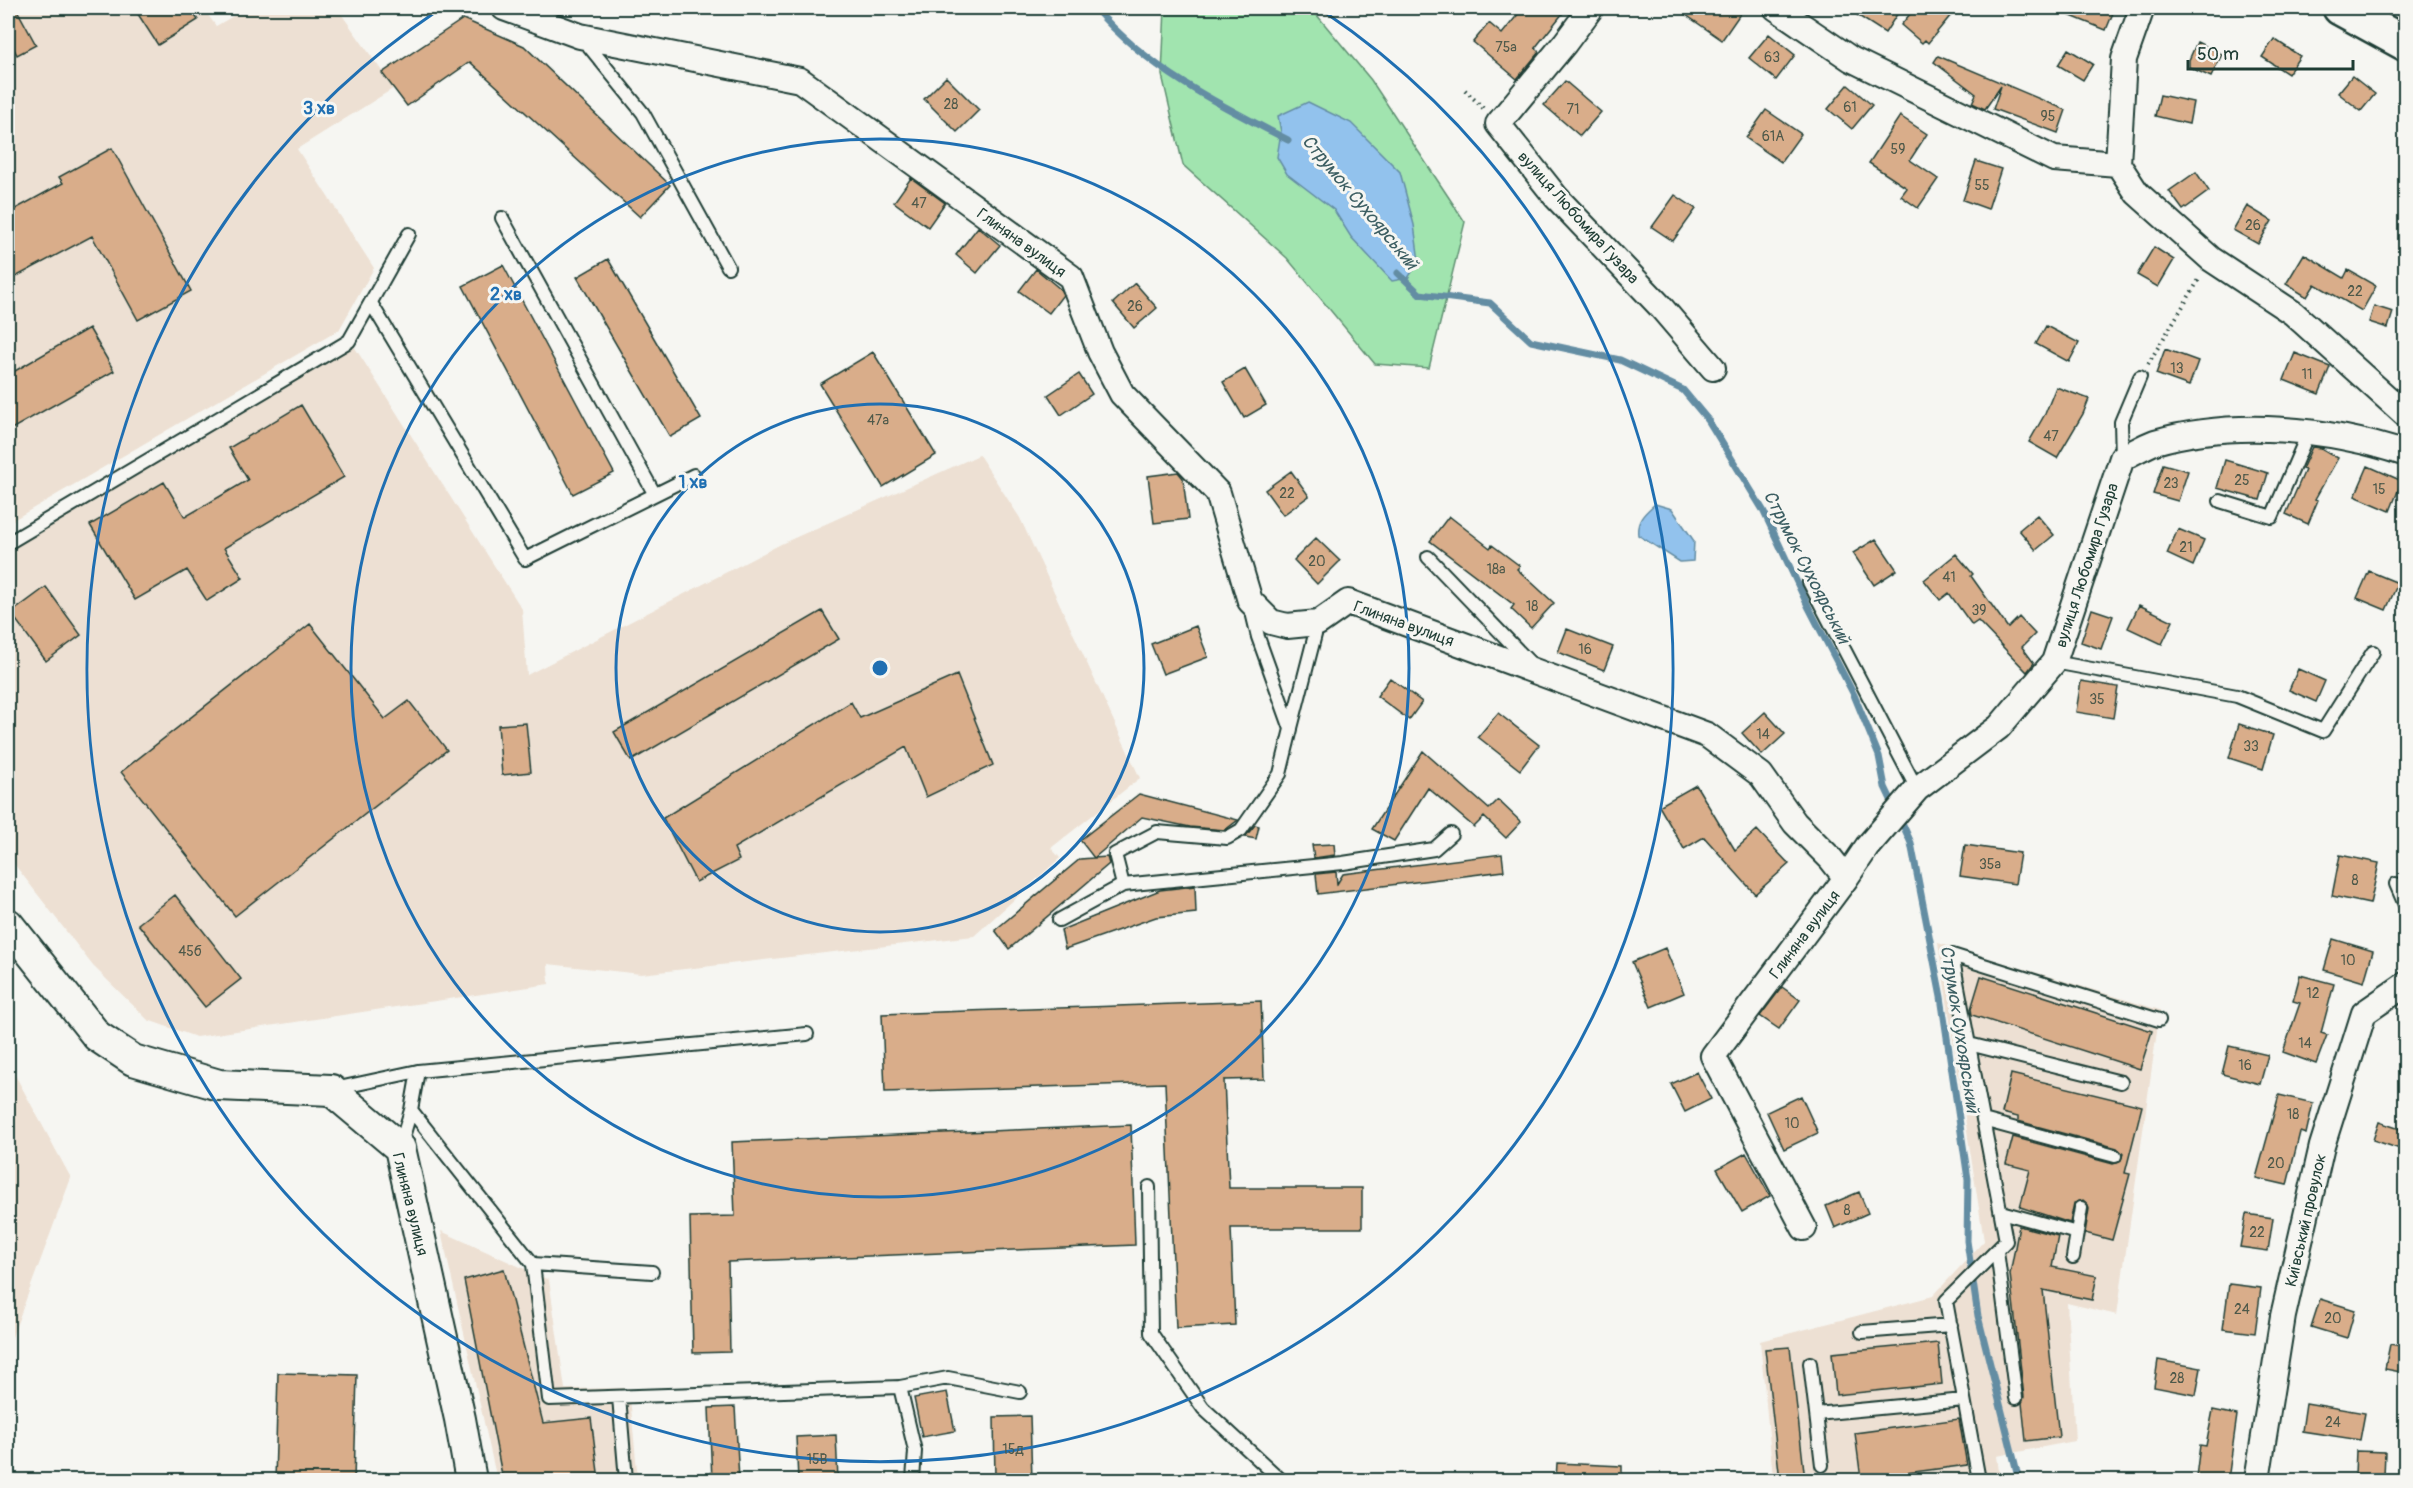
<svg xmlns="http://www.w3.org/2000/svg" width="2413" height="1488" font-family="Pangolin,sans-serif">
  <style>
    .built { fill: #ede0d3 }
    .green { fill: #a1e4af; stroke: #609072; stroke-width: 1.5 }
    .water { fill: #92c2ed; stroke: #648da3; stroke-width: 1.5 }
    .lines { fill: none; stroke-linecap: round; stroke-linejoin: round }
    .stream { stroke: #648da3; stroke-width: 7 }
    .building { fill: #d9ad8a; stroke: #1f3d34; stroke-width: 1.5 }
    .service-casing { stroke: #1f3d34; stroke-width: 16 }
    .minor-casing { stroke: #1f3d34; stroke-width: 28 }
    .tertiary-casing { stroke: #1f3d34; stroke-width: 34 }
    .secondary-casing { stroke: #1f3d34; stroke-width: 38 }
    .path { stroke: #1f3d34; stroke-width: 4; stroke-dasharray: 1.5 4.5; stroke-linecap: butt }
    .service { stroke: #f6f6f2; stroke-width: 12 }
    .minor { stroke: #f6f6f2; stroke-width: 24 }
    .tertiary { stroke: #f6f6f2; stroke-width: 30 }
    .secondary { stroke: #f6f6f2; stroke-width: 33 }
    .ring { fill: none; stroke: #1f6fb2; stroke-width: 3 }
    .labels { text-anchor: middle; stroke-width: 6; stroke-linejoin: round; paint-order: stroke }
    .number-label { font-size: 14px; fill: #4e594a }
    .street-label { font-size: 16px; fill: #1f3d34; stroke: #f6f6f2 }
    .water-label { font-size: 18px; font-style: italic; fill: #3c5e62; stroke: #f6f6f2 }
    .centre { fill: #1f6fb2; stroke: #f6f6f2; stroke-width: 3 }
    .ring-label { font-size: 18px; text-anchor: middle; font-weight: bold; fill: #1f6fb2; stroke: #f6f6f2; stroke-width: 6; stroke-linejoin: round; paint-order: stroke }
  </style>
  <rect width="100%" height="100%" fill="#f6f6f2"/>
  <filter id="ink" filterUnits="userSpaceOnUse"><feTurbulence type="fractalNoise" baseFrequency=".0167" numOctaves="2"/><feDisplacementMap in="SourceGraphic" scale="12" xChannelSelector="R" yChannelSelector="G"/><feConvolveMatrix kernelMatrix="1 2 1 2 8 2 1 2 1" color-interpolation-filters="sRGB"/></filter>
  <g filter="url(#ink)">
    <path class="built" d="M8,8H203L216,26L247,8H337L394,88L297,149L374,268L339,330L8,523Z
      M352,343L522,609L527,675L781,544L979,455L1020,518L1140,778L1051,848L1060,858L974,936L641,974L548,964L549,984L196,1037L148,1020L93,966L8,856V546Z
      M1938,943L2160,1010L2117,1315L2067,1303L2075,1441L1997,1456L2000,1480H1764L1773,1477L1760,1341L1933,1296L1984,1241Z
      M8,1062L71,1178L8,1348Z
      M441,1231L549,1280L565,1389L629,1388L638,1480H497Z"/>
    <path class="green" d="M1165,8H1311L1371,80L1465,222L1429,368L1375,364L1287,258L1183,165L1162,75Z"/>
    <path class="water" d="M1308,102L1351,123L1400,172L1414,225L1419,261L1408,278L1392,281L1351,237L1334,210L1287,174L1277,157L1281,132L1278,116Z
      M1655,504L1672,509L1694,541L1693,561L1680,562L1638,535C1636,520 1645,513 1655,504Z"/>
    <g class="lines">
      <path class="stream" d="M1095,8C1146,68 1219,105 1288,140
        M1398,273L1420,294L1490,303L1531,341L1620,360L1683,390L1708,420L1763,510L1809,608L1854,695L1879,756L1885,787L1895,808
        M1900,818L1911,843L1941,997L1968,1179L1967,1241L1978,1316L2019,1480"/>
    </g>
    <path class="building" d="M8,8H16L36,45L17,55L8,37Z
      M134,8H190L198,20L158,45Z
      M1523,8H1567L1535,48L1539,52L1517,79L1473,42L1489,23L1502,34Z
      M1676,8H1731L1740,14L1722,40Z
      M1846,8H1901L1885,33Z
      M1915,8H1942L1951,15L1928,43L1925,40L1922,43L1901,25Z
      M2051,8H2115L2106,30Z
      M463,19L524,46L670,185L640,217L470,62L407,106L382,73Z
      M1769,34L1795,55L1776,80L1749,58Z
      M2274,39L2300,56L2288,74L2262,57Z
      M2197,42L2222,54L2211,77L2189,67V60Z
      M2068,49L2093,64L2083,80L2058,65Z
      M1938,56L2066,110L2058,133L1993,109L2001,86L1985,109L1972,103L1976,94L1934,62Z
      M2352,76L2375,94L2361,111L2338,93Z
      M946,77L979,110L957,132L924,99Z
      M1565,81L1601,112L1580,136L1544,105Z
      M1848,85L1872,105L1852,129L1828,109Z
      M2160,95L2193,102L2189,124L2155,116Z
      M1766,110L1801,134L1781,162L1746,138Z
      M1900,116L1927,134L1910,160L1938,179L1918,208L1901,196L1907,188L1869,163Z
      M112,148L191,291L138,320L92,236L8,281V213L63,183L59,177Z
      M1976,161L2001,169L1988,209L1963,200Z
      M2196,172L2209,191L2183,210L2169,191Z
      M911,178L945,203L928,227L894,202Z
      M1675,195L1696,209L1673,241L1652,227Z
      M2247,206L2272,221L2258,244L2233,230Z
      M978,227L1000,245L977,273L956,255Z
      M2154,247L2174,260L2158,287L2137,275Z
      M2304,254L2344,278L2348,270L2376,286L2362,311L2315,284L2307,297L2286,284Z
      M608,259L701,419L670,437L577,277Z
      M503,265L614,473L573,494L463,286Z
      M1036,269L1060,289L1063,295L1049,313L1019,291Z
      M1135,283L1157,308L1134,328L1113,303Z
      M2374,306L2393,312L2388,328L2369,322Z
      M2046,326L2079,343L2069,362L2036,344Z
      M89,328L114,371L8,431V375Z
      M2165,349L2198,361L2189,386L2156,374Z
      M873,352L936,455L883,487L820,384Z
      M2295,353L2330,367L2319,394L2284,380Z
      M1245,369L1266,405L1244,418L1223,382Z
      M1079,374L1092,394L1061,415L1048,395Z
      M2056,387L2089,399L2083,414L2057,458L2029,442L2045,414Z
      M301,405L344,477L224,548L243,578L207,601L187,570L135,600L90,525L164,482L185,517L248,480L229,448Z
      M2312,447L2321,448L2338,458L2315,499L2318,500L2308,524L2286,514L2305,470L2302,469Z
      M2225,460L2268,473L2260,500L2217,488Z
      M2163,464L2188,471L2178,501L2153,494Z
      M2368,466L2402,481L2390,511L2355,496Z
      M1291,471L1309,496L1283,515L1265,490Z
      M1178,472L1183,478L1188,519L1154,523L1148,476Z
      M2037,515L2054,535L2036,550L2019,530Z
      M1449,516L1490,548L1492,545L1520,566L1517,569L1554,603L1531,628L1511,609L1514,605L1430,541Z
      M2178,529L2204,540L2193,566L2167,554Z
      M1316,538L1340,561L1317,584L1294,560Z
      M1876,539L1897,570L1874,585L1853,553Z
      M1956,554L1973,574L1971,576L2008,628L2019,617L2035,634L2022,647L2034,663L2027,672L1978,621L1972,625L1949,593L1940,600L1924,580Z
      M2369,571L2398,583L2386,610L2357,598Z
      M46,587L81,635L46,661L11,613Z
      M2139,605L2173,621L2162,644L2128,628Z
      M2092,609L2113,616L2101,649L2081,642Z
      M822,611L839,639L631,761L614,732Z
      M310,624L385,719L409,701L447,750L235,916L121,772Z
      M1196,626L1208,657L1163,674L1151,644Z
      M1567,629L1613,647L1604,670L1558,652Z
      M2298,669L2325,681L2316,702L2289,690Z
      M957,675L993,765L926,797L906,747L734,848L739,860L696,882L663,818L851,702L860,718Z
      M1390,678L1422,702L1409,720L1377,696Z
      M2081,681L2118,687L2113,718L2076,712Z
      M1765,712L1785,734L1762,755L1742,733Z
      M1498,713L1539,745L1520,770L1478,737Z
      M526,723L531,772L502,775L498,725Z
      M2239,724L2273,735L2263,769L2229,758Z
      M1423,751L1489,809L1498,800L1521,822L1506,838L1484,817L1474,827L1428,788L1394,841L1372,829Z
      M1696,785L1735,850L1757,830L1789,864L1755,894L1704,837L1684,849L1659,806Z
      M1139,794L1238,820L1225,830L1190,827L1142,817L1094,858L1080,840Z
      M1255,825L1259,826L1256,839L1245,837Z
      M1334,844L1335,855L1314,858L1312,845Z
      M1965,845L2020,853L2015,884L1960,876Z
      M1502,854L1504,871L1318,894L1316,874L1336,872L1337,884L1343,874Z
      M2340,855L2379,863L2370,904L2332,896Z
      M1107,857L1109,864L1009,949L995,930L1080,859Z
      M1195,886L1196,913L1156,917L1065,949L1061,930L1160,890Z
      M175,895L241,979L205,1007L138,924Z
      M2333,939L2373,951L2364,982L2324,970Z
      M1665,948L1684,993L1651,1007L1632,962Z
      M2300,975L2334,984L2321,1033L2327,1035L2316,1064L2283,1052L2300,1003L2293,1001Z
      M1981,976L2152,1031L2140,1069L1972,1015L1971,1009Z
      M1782,987L1800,1000L1779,1029L1760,1016Z
      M1261,1001L1264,1079L1224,1080L1229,1188H1362V1228H1231L1235,1325L1176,1328L1165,1083L885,1092L882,1014Z
      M2229,1046L2268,1055L2260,1084L2222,1074Z
      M1697,1072L1711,1099L1685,1112L1671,1084Z
      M2011,1074L2142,1106L2125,1173L2130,1174L2112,1240L2085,1233L2089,1209L2088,1205L2083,1200L2074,1203L2070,1223L2020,1207L2030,1170L2006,1164L2013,1137L2113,1164L2120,1162L2123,1154L2117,1148L2018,1121V1117L2002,1113Z
      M2279,1095L2313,1103L2306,1134L2300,1132L2287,1185L2256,1178Z
      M1801,1096L1818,1133L1784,1149L1767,1112Z
      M2379,1122L2406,1131V1151L2373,1140Z
      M1131,1125L1135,1245L728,1262L730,1352L693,1353L690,1217L735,1216L732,1142Z
      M1746,1153L1770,1196L1742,1212L1717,1169Z
      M1859,1192L1868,1213L1835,1228L1826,1206Z
      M2246,1214L2273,1218L2268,1251L2240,1247Z
      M2019,1226L2058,1236L2052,1267L2097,1276L2092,1300L2043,1290L2059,1437L2026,1441L2022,1403L2024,1397L2010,1274Z
      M504,1269L543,1423L591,1418L599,1480H503L464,1280Z
      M2229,1284L2261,1288L2255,1333L2223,1329Z
      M2320,1299L2355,1310L2347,1338L2311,1327Z
      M1938,1343L1942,1384L1836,1395L1832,1353Z
      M2390,1344L2406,1347V1373L2385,1369Z
      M1790,1347L1805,1480H1780L1765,1349Z
      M2158,1360L2201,1368L2196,1395L2154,1387Z
      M278,1373L357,1375L354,1480H275Z
      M947,1392L955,1431L922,1437L914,1398Z
      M2306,1403L2365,1413L2360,1440L2302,1431Z
      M735,1407L739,1480H712L709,1408Z
      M2213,1410L2237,1415L2228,1480L2196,1477L2200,1445L2206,1446Z
      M1030,1416L1032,1480H995L994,1417Z
      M1959,1419L1967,1465L1861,1479L1855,1433Z
      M836,1435L838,1480H798L796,1437Z
      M2356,1451L2385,1452L2384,1476L2355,1474Z
      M1557,1463L1622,1466V1480H1556Z"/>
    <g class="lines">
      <g class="service-casing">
        <path id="service" d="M583,39L643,113L728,267
          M502,218L654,493
          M371,303L525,559L694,475
          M2122,458L2121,422L2140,377
          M2220,501L2272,517L2309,431
          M8,543L349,341L409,234
          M1428,557L1531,664
          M1809,582L1917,789
          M2054,662L2237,696L2323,731L2373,652
          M1291,728L1318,623
          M2396,884L2406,907
          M1123,885L1115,854L1157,832L1227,838L1241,830L1280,774L1291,729L1258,637L1251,608
          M1059,920L1123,885L1343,863L1434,849L1451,834
          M1969,1044L2121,1082
          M334,1089L418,1071
          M411,1110L533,1264L549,1399L900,1387L915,1451L913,1480
          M1983,1120L2115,1156
          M400,1147L411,1110L418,1071L807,1034
          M1149,1187L1151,1333L1203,1408L1281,1480
          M2001,1212L2077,1233
          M1997,1251L2016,1398
          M2073,1257L2081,1208
          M533,1264L652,1272
          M1862,1332L1951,1325
          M1810,1363L1822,1465
          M900,1387L948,1378L1020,1392
          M619,1397L626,1480
          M1816,1414L1964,1400
          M1979,1480L1946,1301L2006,1241L1952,955L2159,1020"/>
      </g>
      <g class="minor-casing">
        <path id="minor" d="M504,8L580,36L800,80L1071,277L1100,352L1122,394L1218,493L1250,601L1271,622L1287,626L1318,623L1348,602L1707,735L1761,775L1795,823L1831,859L1846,878L1713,1056L1804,1228
          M1591,8L1565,43L1498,124L1556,197L1660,306L1713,368
          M1776,8L1851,59L2054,159L2118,164
          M2142,8L2124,59L2118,164L2137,193L2211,259L2293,313L2406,415
          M1846,878L1867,847L1917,789L1999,727L2054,662L2122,458C2133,453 2144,446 2155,442C2234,419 2329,428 2406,454
          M2257,1480L2283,1316L2322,1146L2364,1013L2406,984"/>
      </g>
      <g class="tertiary-casing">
        <path id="tertiary" d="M8,924L97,1036L133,1060L219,1085L331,1090L400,1148L460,1419L471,1480"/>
      </g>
      <g class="secondary-casing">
        <path id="secondary" d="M2340,8L2406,44"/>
      </g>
      <path class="path" d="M1465,90L1483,108
        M2148,364L2200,278"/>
      <use href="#service" class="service"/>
      <use href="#minor" class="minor"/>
      <use href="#tertiary" class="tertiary"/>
      <use href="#secondary" class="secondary"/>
    </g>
  </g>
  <g class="ring">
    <circle cx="880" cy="668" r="264"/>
    <circle cx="880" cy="668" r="529"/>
    <path d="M1323 11A793 793 0 1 1 437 11"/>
  </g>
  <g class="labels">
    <g class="number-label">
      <text x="1506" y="52">75а</text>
      <text x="1772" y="62">63</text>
      <text x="951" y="109">28</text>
      <text x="1850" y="112">61</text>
      <text x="1573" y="114">71</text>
      <text x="2048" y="121">95</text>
      <text x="1773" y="141">61А</text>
      <text x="1898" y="154">59</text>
      <text x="1982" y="190">55</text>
      <text x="919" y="208">47</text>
      <text x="2253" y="230">26</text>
      <text x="2355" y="296">22</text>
      <text x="1135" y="311">26</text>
      <text x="2177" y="373">13</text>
      <text x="2307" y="379">11</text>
      <text x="878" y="425">47а</text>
      <text x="2051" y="441">47</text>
      <text x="2242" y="485">25</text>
      <text x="2171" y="488">23</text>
      <text x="2379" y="494">15</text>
      <text x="1287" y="498">22</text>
      <text x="2186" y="552">21</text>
      <text x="1317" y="566">20</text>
      <text x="1496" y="574">18а</text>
      <text x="1949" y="582">41</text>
      <text x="1532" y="611">18</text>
      <text x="1979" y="615">39</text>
      <text x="1585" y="654">16</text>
      <text x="2097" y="704">35</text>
      <text x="1763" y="739">14</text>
      <text x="2251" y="751">33</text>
      <text x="1990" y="869">35а</text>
      <text x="2355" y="885">8</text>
      <text x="190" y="956">45б</text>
      <text x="2348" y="965">10</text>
      <text x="2313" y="998">12</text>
      <text x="2305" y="1048">14</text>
      <text x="2245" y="1070">16</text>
      <text x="2293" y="1119">18</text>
      <text x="1792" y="1128">10</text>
      <text x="2276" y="1168">20</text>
      <text x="1847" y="1215">8</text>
      <text x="2257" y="1237">22</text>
      <text x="2242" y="1314">24</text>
      <text x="2333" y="1323">20</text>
      <text x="2177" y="1383">28</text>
      <text x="2333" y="1427">24</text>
      <text x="1013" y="1454">15д</text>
      <text x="817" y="1464">15В</text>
    </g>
    <g class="street-label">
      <text transform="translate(1579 217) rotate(48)" y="6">вулиця Любомира Гузара</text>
      <text transform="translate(1022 242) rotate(36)" y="6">Глиняна вулиця</text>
      <text transform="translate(2086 565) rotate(-72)" y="6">вулиця Любомира Гузара</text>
      <text transform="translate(1404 623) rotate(20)" y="6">Глиняна вулиця</text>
      <text transform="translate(1804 934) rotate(-53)" y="6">Глиняна вулиця</text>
      <text transform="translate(411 1204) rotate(76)" y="6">Глиняна вулиця</text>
      <text transform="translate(2305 1220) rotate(-77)" y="6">Київський провулок</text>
    </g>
    <g class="water-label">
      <text transform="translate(1360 202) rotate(50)" y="6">Струмок Сухоярський</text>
      <text transform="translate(1807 567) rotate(63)" y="6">Струмок Сухоярський</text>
      <text transform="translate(1960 1029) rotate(81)" y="6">Струмок Сухоярський</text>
    </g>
  </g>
  <circle cx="880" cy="668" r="9" class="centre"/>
  <g class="ring-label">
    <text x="319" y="114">3 хв</text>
    <text x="506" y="300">2 хв</text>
    <text x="693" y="488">1 хв</text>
  </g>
  <rect width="2413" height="1488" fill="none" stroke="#f6f6f2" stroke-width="30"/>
  <rect x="15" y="15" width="2383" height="1458" fill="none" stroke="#1f3d34" stroke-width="2" filter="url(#ink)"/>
  <path d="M2188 60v9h165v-9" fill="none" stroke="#1f3d34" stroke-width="3"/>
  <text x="2197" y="60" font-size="18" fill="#1f3d34" stroke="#f6f6f2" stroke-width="4.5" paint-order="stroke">50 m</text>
</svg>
